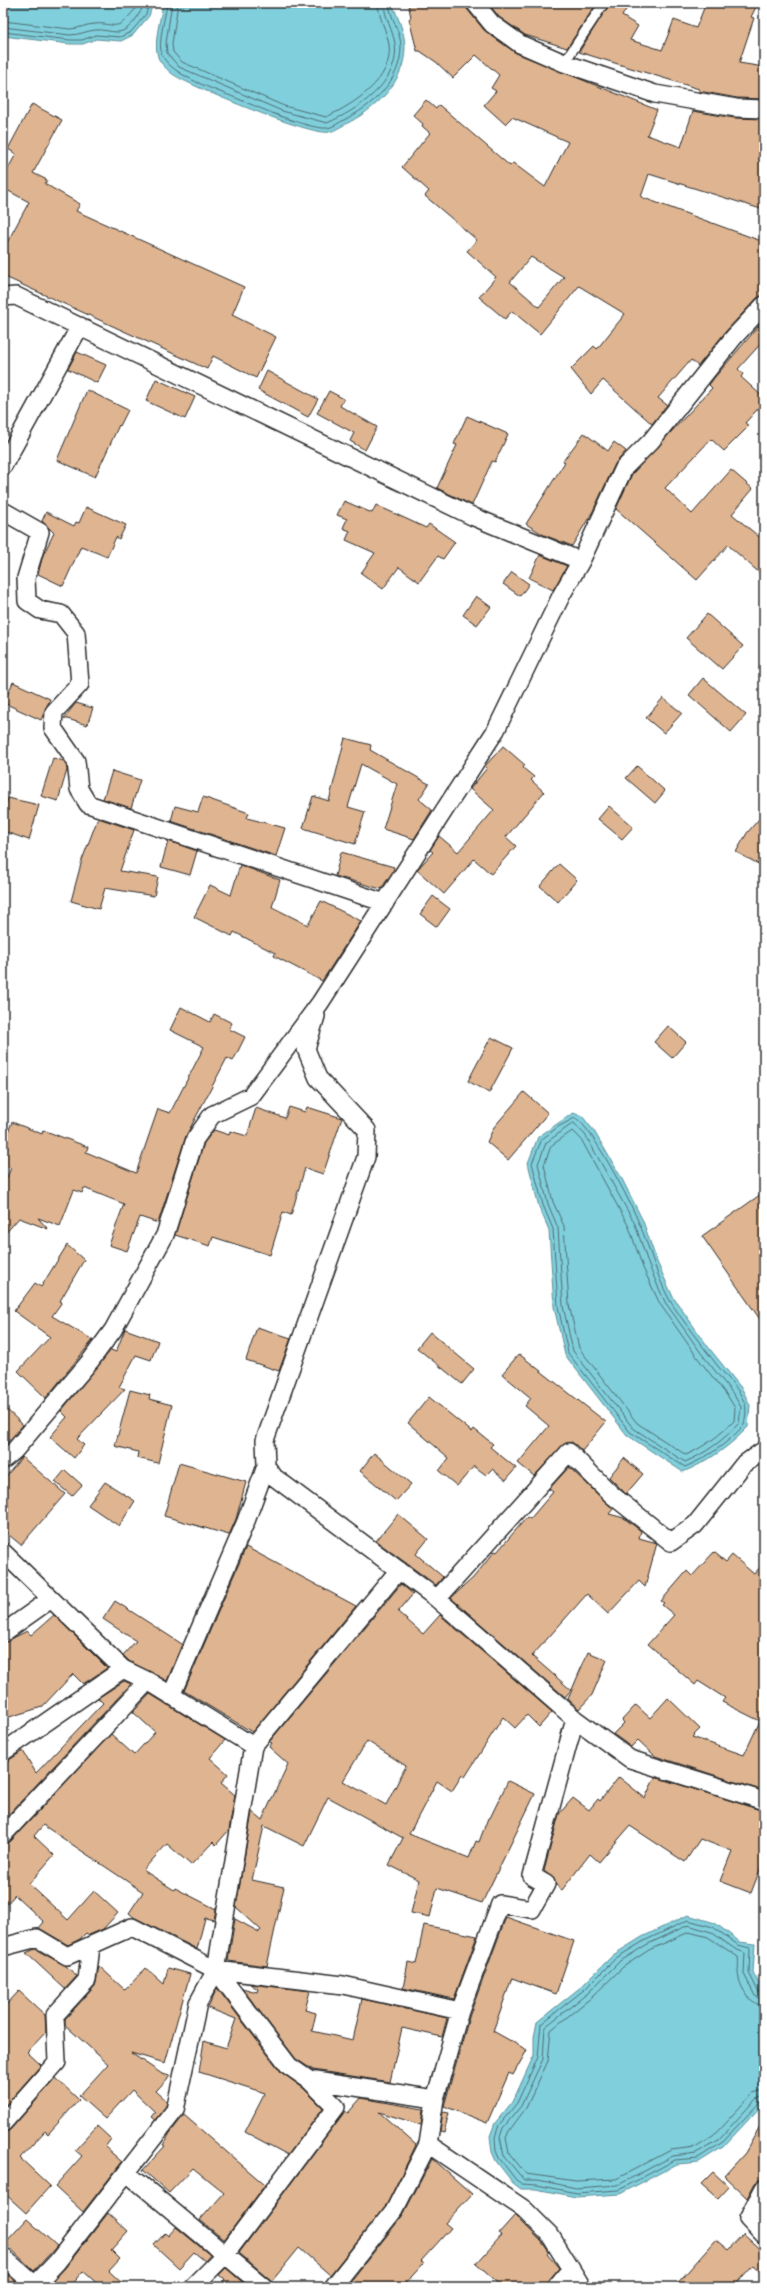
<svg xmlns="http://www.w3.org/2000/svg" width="767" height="2290" font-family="'Balsamiq Sans',sans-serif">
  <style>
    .water { fill: #80cfdc; stroke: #5e8d95 }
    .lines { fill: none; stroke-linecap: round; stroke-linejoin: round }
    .shore { stroke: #4d6d72; stroke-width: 1 }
    .building { fill: #dfb490; stroke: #2b2b2b; fill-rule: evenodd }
    .lane-casing { stroke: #2b2b2b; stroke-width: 12 }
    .street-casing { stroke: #2b2b2b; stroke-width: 20 }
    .lane { stroke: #fff; stroke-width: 9 }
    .street { stroke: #fff; stroke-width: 17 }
  </style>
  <rect width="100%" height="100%" fill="#fff"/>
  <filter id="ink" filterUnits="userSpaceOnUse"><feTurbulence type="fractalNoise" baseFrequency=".025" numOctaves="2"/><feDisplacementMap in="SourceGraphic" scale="8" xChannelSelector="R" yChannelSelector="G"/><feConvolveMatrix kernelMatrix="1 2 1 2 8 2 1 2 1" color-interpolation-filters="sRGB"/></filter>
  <g filter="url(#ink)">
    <path class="water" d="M3,3H153L149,16L133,35L121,41L96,39L83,44H70L3,36Z
      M163,3H392C397,16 405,32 405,47C405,83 375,109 346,124C341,126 335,131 329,132C311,136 192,87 174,75C169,72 159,62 158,57C153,41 161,19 163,3Z
      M573,1113L582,1116L594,1131L621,1177L643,1221L657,1262L673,1297L709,1348L742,1389L750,1405L748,1427C729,1447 709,1461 683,1472L627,1435L565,1355L554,1307L549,1230L539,1207L528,1163L538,1137Z
      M688,1915L715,1923L740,1942L755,1944L753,1972L764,1994V2103L723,2147L699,2162L677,2164L620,2194L576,2197L536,2189H521L513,2183L496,2161L492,2152L490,2136L495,2123L513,2101L534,2055V2037L537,2022L582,1986L613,1955L642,1937Z"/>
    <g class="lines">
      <path class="shore" d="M167,3C166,16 156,46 163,57C174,76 215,90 236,98C255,106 309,130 328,128C333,127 340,122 344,120C372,106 401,81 401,47C401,32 390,18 389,3
        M172,3L166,43L167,53L179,67L282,111L327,123C356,111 401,82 395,44C393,30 384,17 384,3
        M178,3L172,44L173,52L182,62L284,106L326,117C353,105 394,79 389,45C387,31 378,17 378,3
        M3,21L70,29C79,29 86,24 95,24C111,22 116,32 129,16C133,12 136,9 138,3
        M3,27L70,35C79,35 86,31 95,30C102,29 110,32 117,32C130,32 141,13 144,3
        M3,32L70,40H82L96,35L120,37L131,32L146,14L149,3
        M575,1118C590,1123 632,1205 639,1223C650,1248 656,1275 669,1299C683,1322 701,1344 717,1365C727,1377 740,1390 745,1404C747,1410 745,1419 744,1425C727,1444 708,1457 685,1467L630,1432L568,1353L558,1306L553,1229L543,1205L532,1163L542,1139L558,1127Z
        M574,1123L586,1136L635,1224L649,1266L665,1302L701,1353L734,1395L741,1407L739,1423C724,1440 706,1453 685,1462L633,1428L573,1351L563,1306L558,1228L548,1204L538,1164L546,1143Z
        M573,1131L581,1139L629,1227L643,1268L660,1304L697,1357L729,1398L735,1408L734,1421C720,1435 704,1447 686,1455L637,1423L579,1348L569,1305L564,1226L553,1202L544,1165L551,1146Z
        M764,1995L759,1993L749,1973L750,1948L738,1945L713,1927L688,1920L644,1941L616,1958L585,1989L541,2024L538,2057L517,2103L499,2125L495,2137L496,2151L499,2158L516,2180L522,2184L537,2185L576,2193L619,2190L675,2160L698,2158L720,2144L760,2102L764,2101
        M764,2000L755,1996L744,1974L745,1953L735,1949L711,1932L688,1925L646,1945L619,1962L588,1993L545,2027L543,2059L521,2106L503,2128L500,2137L504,2156L524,2180H538L576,2188L618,2185L673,2156L696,2153L717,2141L756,2099L764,2096
        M764,2006C750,2005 739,1986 738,1973C738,1968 739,1963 738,1957L708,1937L689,1932L649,1950L623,1967L592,1997L551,2030L548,2061L526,2108L509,2131L506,2138L509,2153L526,2174L576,2181L616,2179L671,2150L695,2147L713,2136L753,2093L764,2090"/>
    </g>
    <path class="building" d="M408,3H465L467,9L484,30L516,53L657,110L647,135L681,147L693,111L734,118L764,119V210L649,174L641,197L764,242V295L757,298L727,330L698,366L691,360L658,398L667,405L652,424L603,380L591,394L571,369L594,346L597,349L625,314L579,286L540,334L512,311L505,319L479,297L496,277L467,251L477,240L425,196L429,191L402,167L430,133L422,126L423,124L413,115L426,100L436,109L439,105L510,166L513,163L545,187L568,142L512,117L505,124L484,105L496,91L491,88L499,75L476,55L453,78L436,62L420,51H417L409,19L411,17ZM531,257L564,277L539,307L510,282Z
      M488,3H597L567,48L525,35L499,17Z
      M610,3H630L622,16L638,26L630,40L662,50L674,20L696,28L706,3H758L751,17L754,18L739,63L764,67V99L737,98L699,91V89L579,52Z
      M32,104L62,120L33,173L47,180L45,184L80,204L76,211L244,287L232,315L276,337L256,378L213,356L207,369L3,276V250L29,202L3,188V178L16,154L8,149Z
      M764,320V340L738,369L743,374L741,377L764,398V402L745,423L749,426L724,451L711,439L665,488L692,514L731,470L753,489L732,514L764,541V577L728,545L697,580L616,509L632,474L712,388L709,385L714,378Z
      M77,352L106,365L97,383L68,369Z
      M267,371L318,399L308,417L258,390Z
      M156,379L195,397L185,419L146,401Z
      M87,390L128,410L120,426L119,425L95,477L57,460Z
      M329,391L344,399L340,406L377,427L365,450L350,441L354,433L317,413Z
      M467,416L508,434L495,462L492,461L472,505L437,488L457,445L454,444Z
      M584,433L608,451L614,442L626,451L615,464L593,511L572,546L544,535L526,524L565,462L563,461Z
      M344,501L372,513L376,505L426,528L429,524L455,542L443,559L438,556L419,582L399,567L383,589L361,573L375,553L346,540L350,531L343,528L347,519L337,515Z
      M86,507L126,525L119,539L116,537L107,557L81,546L63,586L38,574L43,555L54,533L42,521L46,512L74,526L76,522L79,523Z
      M540,555L567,566L553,590L529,578Z
      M512,572L529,584L520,596L503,584Z
      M476,596L491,607L477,625L463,615Z
      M707,614L743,646L722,669L686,638Z
      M703,678L746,715L731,732L689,695Z
      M13,682L50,699L41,720L4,703Z
      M663,698L682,713L664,733L646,718Z
      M76,703L93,708L87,725L64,718Z
      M345,738L371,745L370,750L429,784L419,799L432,810L414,839L383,829L397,784L361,764L348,807L365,812L355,844L303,828L313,796L329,801Z
      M503,746L525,765L523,768L534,777L531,780L544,792L506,837L516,846L491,874L474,859L444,894L417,870L433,852L430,850L439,836L458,852L494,810L470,789L487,768L485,766Z
      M53,758L64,761L66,765L67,770L58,801L41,796Z
      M637,766L665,791L655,803L626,778Z
      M112,771L140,780L131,808L103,799Z
      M203,797L249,813L247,818L285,828L276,856L171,821L175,806L198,812Z
      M8,798L39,805L29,840L3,831V814Z
      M609,806L633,827L622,839L598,819Z
      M764,813V867L736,852L747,833Z
      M98,818L134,830L120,871L158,877L154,896L105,888L99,909L71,901L82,860Z
      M168,841L197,851L190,875L161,867Z
      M341,852L394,867L393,871L381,889L335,876Z
      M559,864L577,880L558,902L540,886Z
      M240,865L280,880L272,907L308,925L321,901L361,921L322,981L274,956L275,953L234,932L232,936L194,917L210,885L231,895Z
      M433,896L450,909L437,927L420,914Z
      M181,1007L210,1022L214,1014L232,1023L229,1029L245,1037L233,1061L227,1058L186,1136L158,1223L140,1217L127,1251L109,1245L124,1204L84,1188L82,1193L74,1190L60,1226L38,1218L48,1229L19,1218L3,1236V1186L11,1168L3,1165V1145L12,1122L42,1134L43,1130L88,1147L86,1152L136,1173L158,1109L170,1113L204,1047L170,1030Z
      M668,1026L686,1042L672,1058L654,1042Z
      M491,1037L513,1048L489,1093L468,1081Z
      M524,1092L548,1113L508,1160L487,1142L494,1127Z
      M289,1107L305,1112L307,1107L342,1118L323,1174L305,1168L291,1215L283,1212L270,1255L213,1237L210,1246L175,1235L204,1143L214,1130L229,1135L230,1131L247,1136L256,1108L285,1118Z
      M764,1192V1325L702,1236Z
      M67,1245L84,1260L60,1301L62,1302L52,1316L93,1340L46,1398L18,1371L50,1337L14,1311L35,1283L41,1287Z
      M257,1327L291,1338L279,1371L246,1360Z
      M125,1329L158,1341L151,1360L136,1355L119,1387L125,1389L77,1439L84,1445L74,1458L50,1437L67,1417L61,1411L111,1350L116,1352Z
      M430,1332L474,1369L462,1384L417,1348Z
      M519,1354L606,1422L582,1451L572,1442L566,1443L534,1476L518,1463L549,1426L525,1406L531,1398L502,1374Z
      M130,1390L150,1395L149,1399L172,1405L158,1463L137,1458L138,1452L115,1446Z
      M429,1397L472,1432L474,1429L493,1444L490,1447L516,1468L506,1480L492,1469L486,1475L474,1466L457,1486L439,1471L449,1458L408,1423Z
      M3,1406L23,1425L3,1447Z
      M374,1453L411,1484L396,1501L360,1471Z
      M22,1457L65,1494L21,1545L3,1530V1480Z
      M624,1458L643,1474L626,1494L609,1477Z
      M179,1463L246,1482L236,1519L229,1535L164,1516Z
      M569,1467L613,1509L609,1514L624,1518L641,1531L639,1538L657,1543L645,1587L639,1581L608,1614L587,1594L532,1656L571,1690L565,1697L451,1598L473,1578L495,1551L497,1552L527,1517L530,1519L553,1492L549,1489Z
      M65,1470L82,1485L72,1496L55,1482Z
      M105,1482L135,1501L119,1526L88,1505Z
      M398,1514L428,1539L416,1554L443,1577L436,1585L376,1541Z
      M246,1547L356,1606L252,1732L184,1691Z
      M714,1552L726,1562L732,1555L754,1574L764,1563V1791L655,1756L638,1740L631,1747L613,1734L624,1723L622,1720L636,1705L650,1718L668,1698L700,1729L692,1737L744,1755L760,1721L722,1702L725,1698L698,1681L695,1685L648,1644L674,1615L662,1605L664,1603L661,1601L687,1571L692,1576Z
      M401,1584L413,1594L398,1612L423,1634L440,1615L552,1712L539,1727L527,1715L515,1728L503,1717L465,1777L462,1775L452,1791L437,1781L409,1834L469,1858L476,1841L479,1842L488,1818H490L508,1781L535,1794L482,1903L437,1888L430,1917L411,1913L419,1880L389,1865L403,1838L328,1797L304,1846L264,1826L252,1880L284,1887L267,1966L228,1961L235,1919L259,1932L261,1930L236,1907L252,1812L262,1820L288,1764L269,1747L272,1743L269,1742ZM367,1741L406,1766L386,1805L343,1781Z
      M115,1601L182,1644L167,1681L129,1661L123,1655L136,1641L103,1619Z
      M54,1615L107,1668L83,1684L73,1674L42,1707L3,1719V1643L27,1631L31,1635Z
      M588,1652L607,1660L592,1695L579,1709L568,1699Z
      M124,1681L131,1684L9,1814L3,1808V1764L23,1751L36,1773L103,1703L98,1698Z
      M150,1694L225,1740L210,1758L228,1774L221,1783L235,1795L229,1830L216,1845L213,1842L191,1865L167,1844L143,1870L174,1890L175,1888L216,1909L214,1920L205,1918L197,1949L135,1918L129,1913L143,1892L43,1825L34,1836L54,1855L29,1884L68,1920L94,1891L118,1913L103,1929L89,1935L86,1933L80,1939L68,1945L39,1928L44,1922L15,1895L3,1908V1845L10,1842L111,1734L134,1755L155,1732L133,1712Z
      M619,1777L645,1798L655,1777L764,1811V1859L751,1893L720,1881L732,1851L700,1839L685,1862L630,1826L599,1862L590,1854L562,1890L556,1885L554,1879L544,1871L559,1814L573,1798L589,1810L598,1799L600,1801Z
      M506,1917L574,1941L556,1994L512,1978L493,2031L527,2050L513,2075L509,2073L487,2123L444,2106L470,2014Z
      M424,1925L477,1936L454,1999L403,1988L408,1962L416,1964Z
      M35,1949L66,1966L77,1976L65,1989L26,1953Z
      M99,1966L125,1990L146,1968L164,1984L168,1968L190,1974L165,2063L131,2053L162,2074L170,2076L156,2091L167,2101L166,2106L155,2120L151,2117L155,2112L132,2090L105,2119L79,2096L108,2064L65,2025V2019L95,1986Z
      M250,1984L310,1991L305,2010L316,2013L312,2031L353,2040L362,1999L447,2018L442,2037L402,2028L390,2082L313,2070L296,2059L242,1988L257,1992L258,1989Z
      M217,1988L281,2072L303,2088L323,2108L288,2155L245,2132L265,2093L199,2072L204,2041L226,2048L236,2019L208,2008Z
      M19,1991L45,2015L46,2032L27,2052L41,2065L6,2105L3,2102V2008Z
      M56,2078L79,2100L48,2134L45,2131L20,2158L50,2186L26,2213L3,2192V2133L10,2130Z
      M361,2098L423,2109L421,2125L379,2112L416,2145L387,2204L330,2275L299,2248L272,2281L239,2253L345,2111L348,2113Z
      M443,2112L449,2113L444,2132L440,2131Z
      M184,2115L265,2185L224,2240L200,2220L224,2193L193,2168L169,2193L143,2170L165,2146L163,2145L170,2133Z
      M764,2119V2178L755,2183L747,2198L724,2176L745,2153Z
      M97,2126L111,2139L105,2147L122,2162L83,2212L55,2186L82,2156L75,2150Z
      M432,2159L472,2194L445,2223L451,2228L421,2261L424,2263L402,2287H346L403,2215Z
      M713,2172L729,2187L718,2199L701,2184Z
      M108,2213L128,2231L111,2250L120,2259L109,2271L126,2287H101L83,2271L69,2287H47L65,2268Z
      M515,2215L542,2242L549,2252L547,2254L559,2268L548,2281L546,2287H502L476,2264L502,2235L499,2233Z
      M27,2219L57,2246L34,2271L5,2243Z
      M176,2227L210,2255L205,2261L194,2252L179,2268L154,2245L165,2233L168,2236Z
      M743,2234L764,2253V2276L753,2266L734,2287H674L716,2240L728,2250Z
      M226,2268L248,2287H219L225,2280L219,2275Z
      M3,2271L22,2287H3Z"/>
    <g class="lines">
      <g class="lane-casing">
        <path id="lane" d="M564,63L604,3"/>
      </g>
      <g class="street-casing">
        <path id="street" d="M475,3L492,24L520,44L564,63L655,94L736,108L764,109
          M3,297L16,296L474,517L581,561
          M3,466L80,326
          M3,511L40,532L26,578L27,601L40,610L61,614L76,633L80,684L54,712L53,728L76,761L79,789L88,804L385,903
          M316,1016L306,1049L318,1078L367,1130L366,1157L265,1440L266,1466L274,1477L436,1598L575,1719L630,1759L764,1801
          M3,1460L14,1451L91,1360L113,1330L165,1235L195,1139L212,1115L251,1096L320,1003L496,730L562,594L581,561L624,468L651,441L734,337L764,305
          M3,1552L123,1669L148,1681L253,1746L216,1970L289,2066L309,2080L336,2107L225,2255L193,2287
          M437,1599L569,1452L612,1495L671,1542L695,1525L743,1465L764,1450
          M3,1633L51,1599
          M171,1696L246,1521L266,1466
          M253,1746L399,1570
          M3,1752L123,1669
          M3,1835L148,1681
          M3,1947L37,1938L67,1956L132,1927L216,1970L198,2003L175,2110L57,2262L35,2285L3,2257
          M216,1970L343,1985L460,2011
          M309,2080L435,2099L428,2144L395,2209L333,2287
          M435,2099L460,2011L500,1904L532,1909L546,1884L532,1876L575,1719
          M3,2123L57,2062L55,2015L87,1980L91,1946
          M428,2144L524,2209L550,2235L582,2287
          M127,2173L264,2287
          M764,2188L748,2218L764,2235
          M556,2287L570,2270"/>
      </g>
      <use href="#lane" class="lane"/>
      <use href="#street" class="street"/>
    </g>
  </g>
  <rect width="767" height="2290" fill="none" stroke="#fff" stroke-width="16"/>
  <rect x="8" y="8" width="751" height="2274" fill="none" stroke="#2b2b2b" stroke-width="1.5" filter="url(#ink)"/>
</svg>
